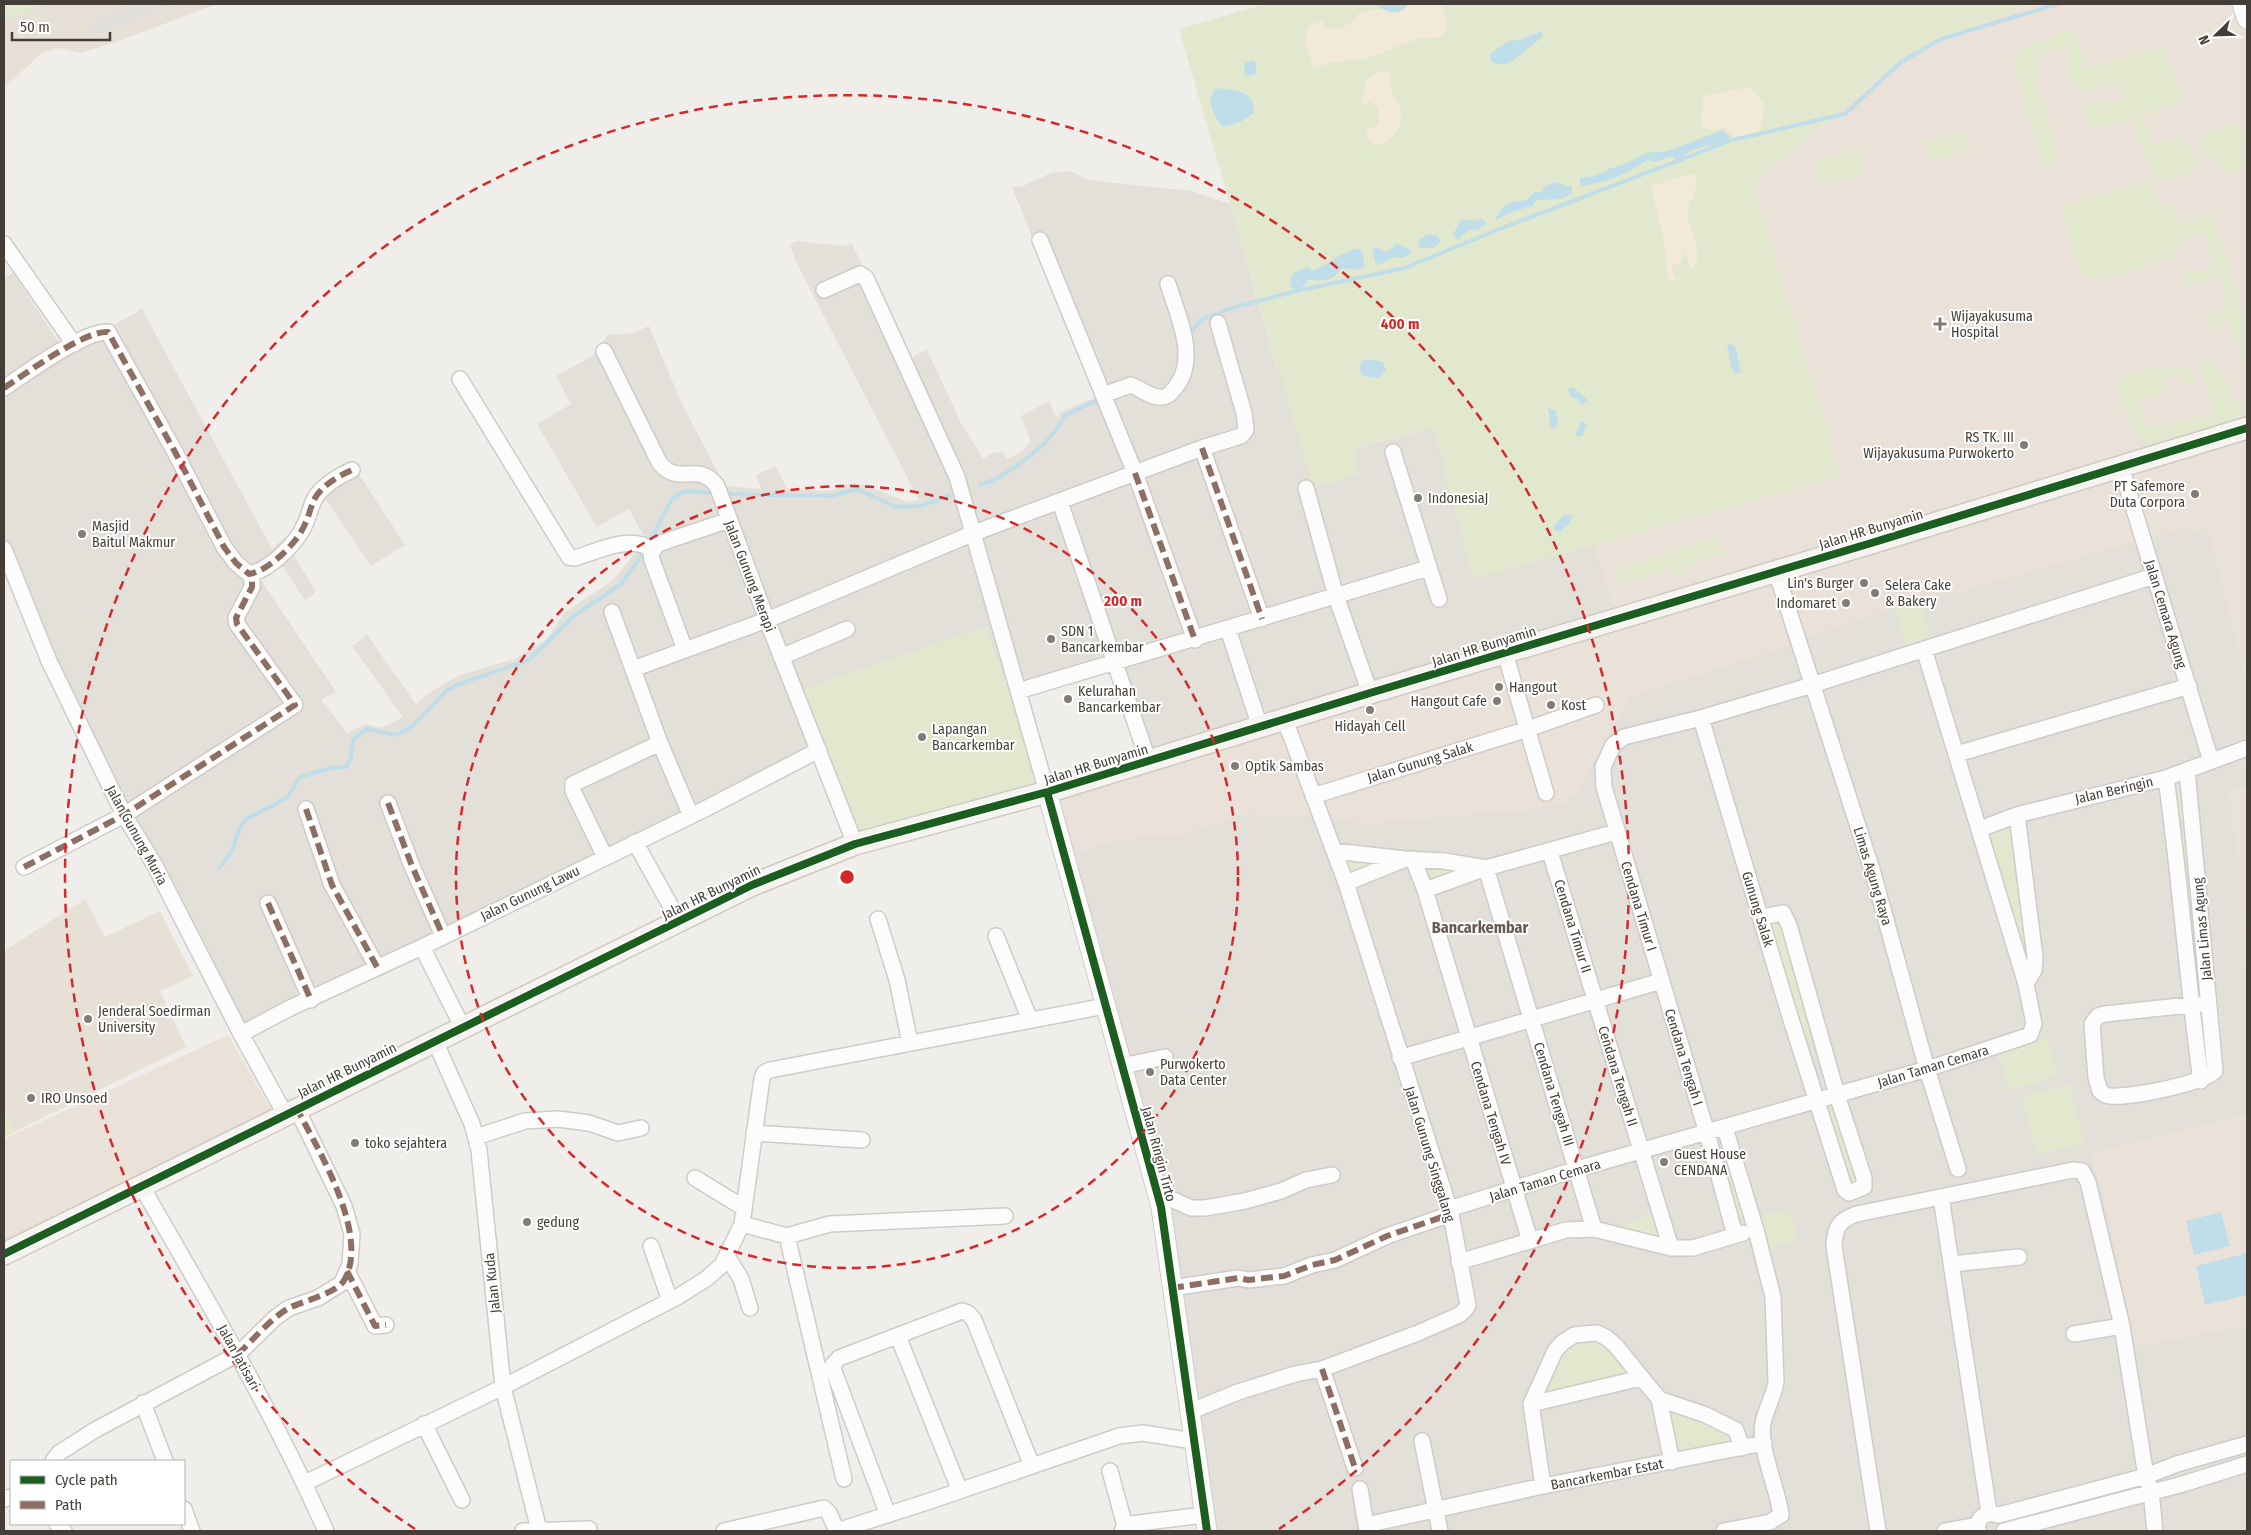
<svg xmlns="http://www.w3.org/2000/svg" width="2251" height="1535" font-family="'Fira Sans Condensed',sans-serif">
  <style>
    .residential { fill: #e3dfd9 }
    .commercial { fill: #eae1d8 }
    .education { fill: #e6e0d7 }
    .green { fill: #e1e8cd }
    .sand { fill: #f2e9d8 }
    .parking { fill: #e1dfdc }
    .water { fill: #c0deea }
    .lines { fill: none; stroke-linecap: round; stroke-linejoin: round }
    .stream { stroke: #c0deea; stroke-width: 4 }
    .minor-casing { stroke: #ceccc9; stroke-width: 18 }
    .tertiary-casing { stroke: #ceccc9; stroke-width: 21 }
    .secondary-casing { stroke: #cecac2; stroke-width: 24 }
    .minor { stroke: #fdfcfc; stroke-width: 15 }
    .tertiary { stroke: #fdfcfc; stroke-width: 19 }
    .secondary { stroke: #f6f4f0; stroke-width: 21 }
    .quiet { stroke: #8d6e63; stroke-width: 6; stroke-dasharray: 12 6; stroke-linecap: butt }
    .cycleway-casing { stroke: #fff; stroke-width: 11 }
    .cycleway { stroke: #1b5e20; stroke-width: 8 }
    .ring { fill: none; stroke: #d62828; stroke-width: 2.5; stroke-dasharray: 9 6 }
    .poi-dot { fill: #817c77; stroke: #fff; stroke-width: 2 }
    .labels { text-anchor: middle; stroke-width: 4; stroke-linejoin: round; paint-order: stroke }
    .poi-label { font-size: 14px; fill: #453e38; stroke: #fff; text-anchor: start }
    .street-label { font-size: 14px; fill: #453e38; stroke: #fff }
    .quarter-label { font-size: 16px; font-weight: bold; fill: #675b50; stroke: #fff }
    .centre { fill: #d62828; stroke: #fff; stroke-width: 2.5 }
    .ring-label { font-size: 15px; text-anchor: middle; font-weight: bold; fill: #d62828; stroke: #fff; stroke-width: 4; stroke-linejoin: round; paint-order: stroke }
  </style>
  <rect width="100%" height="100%" fill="#f0eeeb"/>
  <path class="residential" d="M1071,171L1088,180L1191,191L1230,204L1277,367L1353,449L1434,427L1473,578L1595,545L1617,619L1148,760L1115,663L1019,691L1047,792L818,751L242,1033L124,812L4,541V279L13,273L62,347L105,330L142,309L272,549L293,530L306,499L317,486L351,462L405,545L371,566L324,497L292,552L316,592L305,601L281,563L259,577L336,692L321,700L347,733L365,724L382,728L403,717L352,646L367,635L416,704L434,690L459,675L515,659L546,640L565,612L611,582L630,560L645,538L629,509L597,527L537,424L571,404L556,376L591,357L608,335L633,333L649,326L682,404L725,486L761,489L756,475L776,466L787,489L827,491L852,483L867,486L908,502L919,500L795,260L790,244L797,241L842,246L852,244L908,359L927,350L961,423L983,459L992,453L1002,452L1007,459L1020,453L1031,442L1021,416L1049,401L1056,417L1064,410L1097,397L1012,187H1021L1051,173Z
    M2190,526H2208L2247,683V788L2230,790L2247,973V1115L2090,1154L2101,1183L2247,1324V1531H1207L1160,1207L1064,855L2142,530L2145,539Z"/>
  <path class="commercial" d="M2032,4H2239L2247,26V683L2208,527L2193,533L2190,526L1973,588L1948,595L1944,592L1811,636L1781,649L1629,697L1576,793L1562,805L1538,807L1516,813L1477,814L1364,824L1320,816L1258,817L1254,816L1253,812L1173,838L1153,835L1140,837L1082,849L1064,855L1047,792L1617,619L1595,545L1840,476L1752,184L1910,52Z
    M2247,788V987L2230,790Z
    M228,1035L274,1115L5,1245L4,1242V1139Z
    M2247,1115V1326L2135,1347L2101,1183L2090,1154Z"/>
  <path class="education" d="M4,4H217L119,41L80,53L60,48L42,53L4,88Z
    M2247,855V985L2237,856Z
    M85,899L105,937L160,911L193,976L160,991L186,1047L4,1137V951Z"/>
  <path class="green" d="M4,4H45L4,21Z
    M1265,4H2032L1910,52L1753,184L1841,476L1473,579L1434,427L1354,448L1359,474L1313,488L1179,29Z
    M2065,31L2076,32L2087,68L2158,48L2164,49L2182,97L2177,104L2143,115L2151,144L2179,136C2191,143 2197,156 2195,170C2142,200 2150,153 2132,120C2117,120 2104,129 2088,124L2084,116V106L2092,102L2122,101L2124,97C2117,75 2104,89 2089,90C2085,91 2081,89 2077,88L2069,78L2065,63L2070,55L2068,50C2058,46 2043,50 2035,56L2037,63L2034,83L2044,104L2058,160L2055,166L2043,168L2013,63V57L2021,50Z
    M2230,123L2236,126L2247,136V167L2230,174L2225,173L2218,164L2205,154L2200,135Z
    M1964,130L1971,149L1930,162L1924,143Z
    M1859,147L1866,172L1822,186L1814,161Z
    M2151,180L2160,210L2161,206L2168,203L2172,204L2179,225L2200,218L2205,211H2209L2213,215L2247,326V360L2242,358L2230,322L2208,330L2204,316L2229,308L2220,277L2188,286L2182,277L2184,271L2190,267L2192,273L2213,267L2204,233L2183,239L2185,247L2178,250L2171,245L2174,258L2095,281L2080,272L2061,206Z
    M2208,360L2213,362L2217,371L2221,369L2232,402L2241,399L2244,408H2247V423L2153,447L2135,437L2131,430L2116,384L2119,379L2153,367H2162L2166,370L2184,365L2194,375L2195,381L2184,385L2180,375L2161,381L2164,392L2139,400L2149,428C2170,422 2195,421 2214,411L2199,366Z
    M1717,536L1723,554L1684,567L1686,575L1676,579L1672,568L1620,584L1615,569Z
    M1920,603L1931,638L1906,647L1895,611Z
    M986,626L1041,786L857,848L803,689Z
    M2184,790L2186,819L2179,820L2176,791Z
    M2014,820L2032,963L2027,974L1986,832Z
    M2189,836L2196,913L2188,914L2180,838Z
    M1344,859L1379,860L1380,867L1350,877Z
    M1421,862L1458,864L1461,875L1429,886Z
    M1784,918L1819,1039L1803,1043L1766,921Z
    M2188,927L2199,928L2204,996L2198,998Z
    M2048,1038L2059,1076L2010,1091L1997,1053Z
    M2070,1084L2084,1143L2037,1156L2022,1097Z
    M1836,1099L1861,1181L1847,1187L1822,1104Z
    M4,1105L15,1131L4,1137Z
    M1731,1160L1748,1219L1739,1222L1720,1162Z
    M1789,1208L1798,1240L1765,1249L1756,1217Z
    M1656,1213L1666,1244L1615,1228Z
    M1576,1338L1601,1340L1633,1375L1547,1396L1558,1355Z
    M1666,1408L1728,1430L1734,1445L1676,1457Z"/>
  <path class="sand" d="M1408,4H1441L1448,27L1441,37L1420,38L1366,59L1334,62L1313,68L1305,41L1309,26L1322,21L1327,28C1341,29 1349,27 1358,14L1380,8L1396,13Z
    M1378,72H1391C1392,78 1390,86 1392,92C1394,97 1398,101 1400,107C1404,126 1394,142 1375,146L1366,138L1368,127L1375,128L1379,121L1378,109L1371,102L1362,104L1366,79Z
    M1750,87L1765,105L1760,133L1736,142L1726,128L1711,130L1701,126L1703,96Z
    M1696,173C1696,179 1696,186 1695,192C1693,198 1688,205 1688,211C1686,232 1709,251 1691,269L1685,253L1682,256V262L1672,265L1673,273L1676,280L1673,281L1668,280L1665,247L1651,186Z"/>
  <path class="parking" d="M131,4H173L96,36L91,32L87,23Z"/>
  <path class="water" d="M1376,4H1408C1400,17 1386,13 1376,4Z
    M1542,31V37L1515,59L1504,65L1491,62L1490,54L1508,41L1520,40Z
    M1251,60L1257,62L1255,75L1245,76L1244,64Z
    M1216,88C1234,91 1255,88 1254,113L1242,121L1223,127C1215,117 1211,110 1210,97Z
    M1723,130L1730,138L1724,142L1694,149L1677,160L1671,156L1656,162L1647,160C1628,174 1604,183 1581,186L1580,178L1598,175L1606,170L1630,162L1645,153L1667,151Z
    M1554,182L1572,187V193L1562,199L1537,200L1532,206L1511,212L1495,221C1508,189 1523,211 1534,192H1542L1545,187Z
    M1481,218L1487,223L1478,230H1468L1458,240L1453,234L1461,220L1477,221Z
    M1429,234L1437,236L1441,242L1433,248H1419V239Z
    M1395,243L1411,250L1410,254L1404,257L1391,258L1379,265L1375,262L1372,249L1377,247L1384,252L1392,249Z
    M1359,248L1362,252L1365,267L1356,270L1342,268C1329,284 1326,280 1308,280L1304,286L1295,290L1290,285L1292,274L1308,267L1311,271C1328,266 1341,251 1359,248Z
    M1731,344L1736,348L1741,372L1735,374L1731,366L1727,345Z
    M1368,359L1383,362L1386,370L1380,378L1362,376L1359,367L1362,361Z
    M1573,387L1587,400L1582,405L1577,399L1571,397L1568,389Z
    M1548,408L1556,411L1558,423L1555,429L1551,428Z
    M1581,421L1587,424L1582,436H1575Z
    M1565,514L1573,516L1568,525L1559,532L1554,530L1553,526Z
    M2221,1212L2230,1246L2194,1255L2186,1221Z
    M2247,1253V1295L2205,1305L2196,1266Z"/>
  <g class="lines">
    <path class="stream" d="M1189,334L1201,320L1232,308L1296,291L1405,268L1492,232L1732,140L1845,114L1901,62L1941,39L2058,4
      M980,485C1007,477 1054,442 1064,416L1101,398
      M728,494L831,496L857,489L895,507L920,506L949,496
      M649,543L672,499L684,491L711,493
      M219,868L231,853L239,830L246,819L287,798L300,777L334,767H346L351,757L353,739L367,729L396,735L413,726L446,691L459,684L529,660L575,615L621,584L646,549"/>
    <g class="minor-casing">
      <path id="minor" d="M1040,240L1135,473L1195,640
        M4,244L74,344
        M824,290L860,274L866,278L957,477L1047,792
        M604,351L659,462C678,488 698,460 717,486L767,620L855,844
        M460,379L569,557L575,558C598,551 631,534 652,550
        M4,388C25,374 85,330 108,332L175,452L224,547L236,563L249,574C269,571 298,542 305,524C310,514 311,503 317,495C326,483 339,476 352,470
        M1103,395L1131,385C1140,388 1149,397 1159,397C1167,398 1170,394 1175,388C1199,359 1178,316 1168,284
        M1202,448L1262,619
        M1393,452L1439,599
        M2121,467L2211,761
        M1306,488L1336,596L1370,693
        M1060,502L1148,760
        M4,549L49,661L124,815L154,864L241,1034L285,1114
        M1776,571L1873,873L1927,1069L1958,1169
        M612,612L660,743L691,816
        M1228,629L1260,727
        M685,650L652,560L651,552L658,544L729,520
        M1505,653L1546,793
        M781,657L847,629
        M633,669L767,620L974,533L1202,448L1241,436L1246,430L1244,413L1218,323
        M1018,691L1428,568
        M1701,718L1788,1010L1845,1190L1849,1193L1864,1187V1178L1837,1095L1789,925L1783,913L1761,917
        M1957,754L2189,686
        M2187,770L2215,1071C2203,1084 2128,1098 2110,1096C2106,1096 2103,1094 2100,1091L2096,1078L2092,1024L2098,1016L2105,1014L2208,1003
        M2166,778C2180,878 2187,980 2201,1081
        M1313,796L1528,729L1596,705
        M388,803L412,866L443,936
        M306,809L332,885L377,967
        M2017,815L2035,957L2034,970L2026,984
        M1980,829L2017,815L2166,778L2247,748
        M635,842L679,921
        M1334,851L1405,859L1444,861L1486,868L1616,832
        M1550,852L1671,1248
        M605,857L573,791V784L660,743
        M1413,859L1425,890L1530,1241
        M24,867L124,815L295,705L237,624L236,618L252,587V573
        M1346,883L1403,860
        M1425,890L1486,868L1594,1229
        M268,903L311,1000
        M878,919L897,980L910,1043
        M996,936L1030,1020
        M422,947L463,1028
        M241,1034L290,1008L422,947L705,809L819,750
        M435,1041L472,1124L479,1150L503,1387L539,1530
        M1400,1058L1661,981
        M1122,1066L1165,1057
        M754,1133L862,1140
        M476,1137L525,1121L558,1119L589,1123L618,1133L641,1128
        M695,1178L744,1208
        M142,1187C207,1300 273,1412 326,1531
        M1156,1192L1191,1208H1205L1245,1201L1281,1191L1306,1180L1332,1175
        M1941,1197L1989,1513
        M1449,1209L1577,1169L1927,1069L2030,1035L2034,1024L2026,984L1924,649
        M742,1224L787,1236L830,1224L1005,1216
        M1735,1235L1707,1133L1604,787L1603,767L1613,745L1624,737L1701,718L1812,685L2154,576
        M787,1236L844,1479
        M651,1246L670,1301
        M727,1256L741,1279L750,1308
        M1459,1262L1566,1230L1594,1229L1671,1248H1693L1743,1233
        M1952,1264L2019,1257
        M347,1271L375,1326L386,1325
        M1172,1288L1238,1278L1248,1280L1284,1276L1312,1265L1335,1260L1387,1236L1451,1214
        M2074,1334L2122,1326
        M898,1336L960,1491
        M1322,1369L1355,1468
        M1659,1399L1672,1462
        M143,1403L165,1461
        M1531,1404L1641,1378
        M1189,1412L1238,1392L1295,1374L1322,1369L1418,1333L1459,1315L1465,1310L1468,1305L1451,1214L1346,883L1285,720
        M424,1424L462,1500
        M1422,1441L1440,1531
        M53,1461L59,1453L95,1430L238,1354L276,1317L289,1308L318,1298L342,1283L350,1264L352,1234L344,1206L297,1109
        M1110,1471L1125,1526
        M305,1483L503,1387L679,1296L706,1279L722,1265L742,1224L762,1078L764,1073L770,1070L1105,1006
        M1543,1486L1531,1404L1555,1351L1562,1343L1574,1335L1597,1333L1607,1338L1616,1346L1659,1399L1706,1415L1736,1430L1742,1448
        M1360,1489L1367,1531
        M4,1499L11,1497
        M184,1509L192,1531
        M888,1515L832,1366L839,1358L962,1311L968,1313L974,1320L1032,1466
        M1999,1515L2146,1476L2177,1464L2247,1444
        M57,1524L64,1531
        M1366,1525L1543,1486L1764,1443
        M523,1531L589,1529
        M724,1531L824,1508L829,1513L837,1531
        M837,1531L933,1500L1119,1436L1143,1433L1193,1441
        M1122,1531L1125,1526L1131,1524L1204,1515
        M1724,1531L1770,1522L1781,1515C1778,1489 1758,1447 1763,1423C1766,1408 1774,1396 1776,1382L1773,1297L1756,1230L1725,1128
        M1878,1531L1834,1246C1835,1227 1839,1220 1857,1214L2073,1170L2082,1171L2088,1182L2122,1326L2146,1476L2151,1491L2155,1531
        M1945,1531L1977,1525
        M1978,1531C1976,1518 1985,1511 1998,1515
        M2004,1531L2183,1484L2247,1464"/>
    </g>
    <g class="tertiary-casing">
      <path id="tertiary" d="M2242,4L2247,19
        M1047,792L1161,1207L1207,1531"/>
    </g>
    <g class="secondary-casing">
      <path id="secondary" d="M4,1254L752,885L855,844L1047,792L1370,693L1868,544L2247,428"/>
    </g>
    <use href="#minor" class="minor"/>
    <use href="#tertiary" class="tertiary"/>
    <use href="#secondary" class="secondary"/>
    <path class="quiet" d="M4,388C25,374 85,330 108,332L175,452L224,547L236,563L249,574C269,571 298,542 305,524C310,514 311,503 317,495C326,483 339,476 352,470
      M1202,448L1262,619
      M1135,473L1195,640
      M388,803L412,866L443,936
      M306,809L332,885L377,967
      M24,867L124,815L295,705L237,624L236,618L252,587V573
      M268,903L311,1000
      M347,1271L375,1326L386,1325
      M1172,1288L1238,1278L1248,1280L1284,1276L1312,1265L1335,1260L1387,1236L1451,1214
      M238,1354C253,1340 271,1318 289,1308C303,1301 334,1294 343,1282C372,1238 318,1149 297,1109
      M1322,1369L1355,1468"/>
    <g class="cycleway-casing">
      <path id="cycleway" d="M1047,792L1161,1207L1207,1531
        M4,1254L752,885L855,844L1047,792L1370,693L1868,544L2247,428"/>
    </g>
    <use href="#cycleway" class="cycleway"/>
  </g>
  <g class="ring">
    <circle cx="847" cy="877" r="391"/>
    <path d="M415 1529A782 782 0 1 1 1279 1529"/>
  </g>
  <g class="poi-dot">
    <path d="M1937.5 316.5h5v5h5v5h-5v5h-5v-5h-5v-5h5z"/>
    <circle cx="2024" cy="445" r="5"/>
    <circle cx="2195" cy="494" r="5"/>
    <circle cx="1418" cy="498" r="5"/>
    <circle cx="82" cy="534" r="5"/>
    <circle cx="1864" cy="583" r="5"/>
    <circle cx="1875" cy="593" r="5"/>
    <circle cx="1846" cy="603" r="5"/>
    <circle cx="1051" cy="639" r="5"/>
    <circle cx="1499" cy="687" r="5"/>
    <circle cx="1068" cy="699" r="5"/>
    <circle cx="1497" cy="701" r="5"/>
    <circle cx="1551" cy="705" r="5"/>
    <circle cx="1370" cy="710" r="5"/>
    <circle cx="922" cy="737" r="5"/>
    <circle cx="1235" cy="766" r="5"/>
    <circle cx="88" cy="1019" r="5"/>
    <circle cx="1150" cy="1072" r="5"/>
    <circle cx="31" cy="1098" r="5"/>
    <circle cx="355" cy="1143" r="5"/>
    <circle cx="1664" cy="1162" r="5"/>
    <circle cx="527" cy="1222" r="5"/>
  </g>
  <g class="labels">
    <g class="poi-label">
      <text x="1951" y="321">Wijayakusuma<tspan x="1951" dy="16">Hospital</tspan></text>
      <text x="2014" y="442" text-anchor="end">RS TK. III<tspan x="2014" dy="16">Wijayakusuma Purwokerto</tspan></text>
      <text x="2185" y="491" text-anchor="end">PT Safemore<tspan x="2185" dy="16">Duta Corpora</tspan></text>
      <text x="1428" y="503">IndonesiaJ</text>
      <text x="92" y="531">Masjid<tspan x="92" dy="16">Baitul Makmur</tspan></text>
      <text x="1854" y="588" text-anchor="end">Lin's Burger</text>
      <text x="1885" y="590">Selera Cake<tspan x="1885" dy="16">&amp; Bakery</tspan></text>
      <text x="1836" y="608" text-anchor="end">Indomaret</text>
      <text x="1061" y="636">SDN 1<tspan x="1061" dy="16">Bancarkembar</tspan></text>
      <text x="1509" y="692">Hangout</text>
      <text x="1078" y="696">Kelurahan<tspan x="1078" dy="16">Bancarkembar</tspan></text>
      <text x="1487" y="706" text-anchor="end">Hangout Cafe</text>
      <text x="1561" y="710">Kost</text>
      <text x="1370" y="731" text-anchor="middle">Hidayah Cell</text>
      <text x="932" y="734">Lapangan<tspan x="932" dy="16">Bancarkembar</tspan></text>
      <text x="1245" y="771">Optik Sambas</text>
      <text x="98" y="1016">Jenderal Soedirman<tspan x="98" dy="16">University</tspan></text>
      <text x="1160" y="1069">Purwokerto<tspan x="1160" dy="16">Data Center</tspan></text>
      <text x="41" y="1103">IRO Unsoed</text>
      <text x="365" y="1148">toko sejahtera</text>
      <text x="1674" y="1159">Guest House<tspan x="1674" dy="16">CENDANA</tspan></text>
      <text x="537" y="1227">gedung</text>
    </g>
    <g class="street-label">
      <text transform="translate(1871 529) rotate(-17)" y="5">Jalan HR Bunyamin</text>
      <text transform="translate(750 576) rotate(69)" y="5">Jalan Gunung Merapi</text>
      <text transform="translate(2166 614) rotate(73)" y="5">Jalan Cemara Agung</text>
      <text transform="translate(1484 646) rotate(-17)" y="5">Jalan HR Bunyamin</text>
      <text transform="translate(1420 762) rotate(-17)" y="5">Jalan Gunung Salak</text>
      <text transform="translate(1096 764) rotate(-17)" y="5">Jalan HR Bunyamin</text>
      <text transform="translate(2114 790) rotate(-13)" y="5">Jalan Beringin</text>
      <text transform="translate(137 835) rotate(61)" y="5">Jalan Gunung Muria</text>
      <text transform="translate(1873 876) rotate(73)" y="5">Limas Agung Raya</text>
      <text transform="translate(711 892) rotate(-26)" y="5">Jalan HR Bunyamin</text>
      <text transform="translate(530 893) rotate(-26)" y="5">Jalan Gunung Lawu</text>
      <text transform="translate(1639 906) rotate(73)" y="5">Cendana Timur I</text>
      <text transform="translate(1758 909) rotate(73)" y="5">Gunung Salak</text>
      <text transform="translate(1573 926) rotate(73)" y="5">Cendana Timur II</text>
      <text transform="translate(2202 929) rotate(-95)" y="5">Jalan Limas Agung</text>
      <text transform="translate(1684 1057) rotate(73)" y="5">Cendana Tengah I</text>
      <text transform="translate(1933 1066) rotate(-17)" y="5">Jalan Taman Cemara</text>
      <text transform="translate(347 1070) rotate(-26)" y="5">Jalan HR Bunyamin</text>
      <text transform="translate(1618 1076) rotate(73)" y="5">Cendana Tengah II</text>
      <text transform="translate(1554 1094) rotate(73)" y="5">Cendana Tengah III</text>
      <text transform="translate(1491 1113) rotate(73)" y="5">Cendana Tengah IV</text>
      <text transform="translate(1159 1154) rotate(75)" y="5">Jalan Ringin Tirto</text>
      <text transform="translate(1430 1154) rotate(73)" y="5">Jalan Gunung Singgalang</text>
      <text transform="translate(1545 1180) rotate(-17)" y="5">Jalan Taman Cemara</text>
      <text transform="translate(492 1283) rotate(-96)" y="5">Jalan Kuda</text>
      <text transform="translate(239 1357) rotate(61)" y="5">Jalan Jatisari</text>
      <text transform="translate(1607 1474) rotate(-11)" y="5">Bancarkembar Estat</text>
    </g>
    <g class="quarter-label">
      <text x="1480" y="933">Bancarkembar</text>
    </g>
  </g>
  <circle cx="847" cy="877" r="8" class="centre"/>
  <g class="ring-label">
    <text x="1400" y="329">400 m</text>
    <text x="1123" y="606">200 m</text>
  </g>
  <rect width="2251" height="1535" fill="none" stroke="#453e38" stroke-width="10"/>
  <rect x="10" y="1460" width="175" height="65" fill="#ffffff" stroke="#b5b2af"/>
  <rect x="20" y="1476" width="25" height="8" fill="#1b5e20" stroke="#b5b2af"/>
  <text x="55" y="1485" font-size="15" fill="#453e38">Cycle path</text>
  <rect x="20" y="1501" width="25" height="8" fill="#8d6e63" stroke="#b5b2af"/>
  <text x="55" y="1510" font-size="15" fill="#453e38">Path</text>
  <g transform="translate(2216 35) rotate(247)" stroke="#ffffff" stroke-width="4" paint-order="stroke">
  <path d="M0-4L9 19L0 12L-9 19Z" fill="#453e38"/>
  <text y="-8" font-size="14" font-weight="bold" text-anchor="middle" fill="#453e38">N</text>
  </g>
  <path d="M12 32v8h98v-8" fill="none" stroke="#453e38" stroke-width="2.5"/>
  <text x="20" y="32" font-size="15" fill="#453e38" stroke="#ffffff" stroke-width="4" paint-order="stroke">50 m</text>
</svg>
